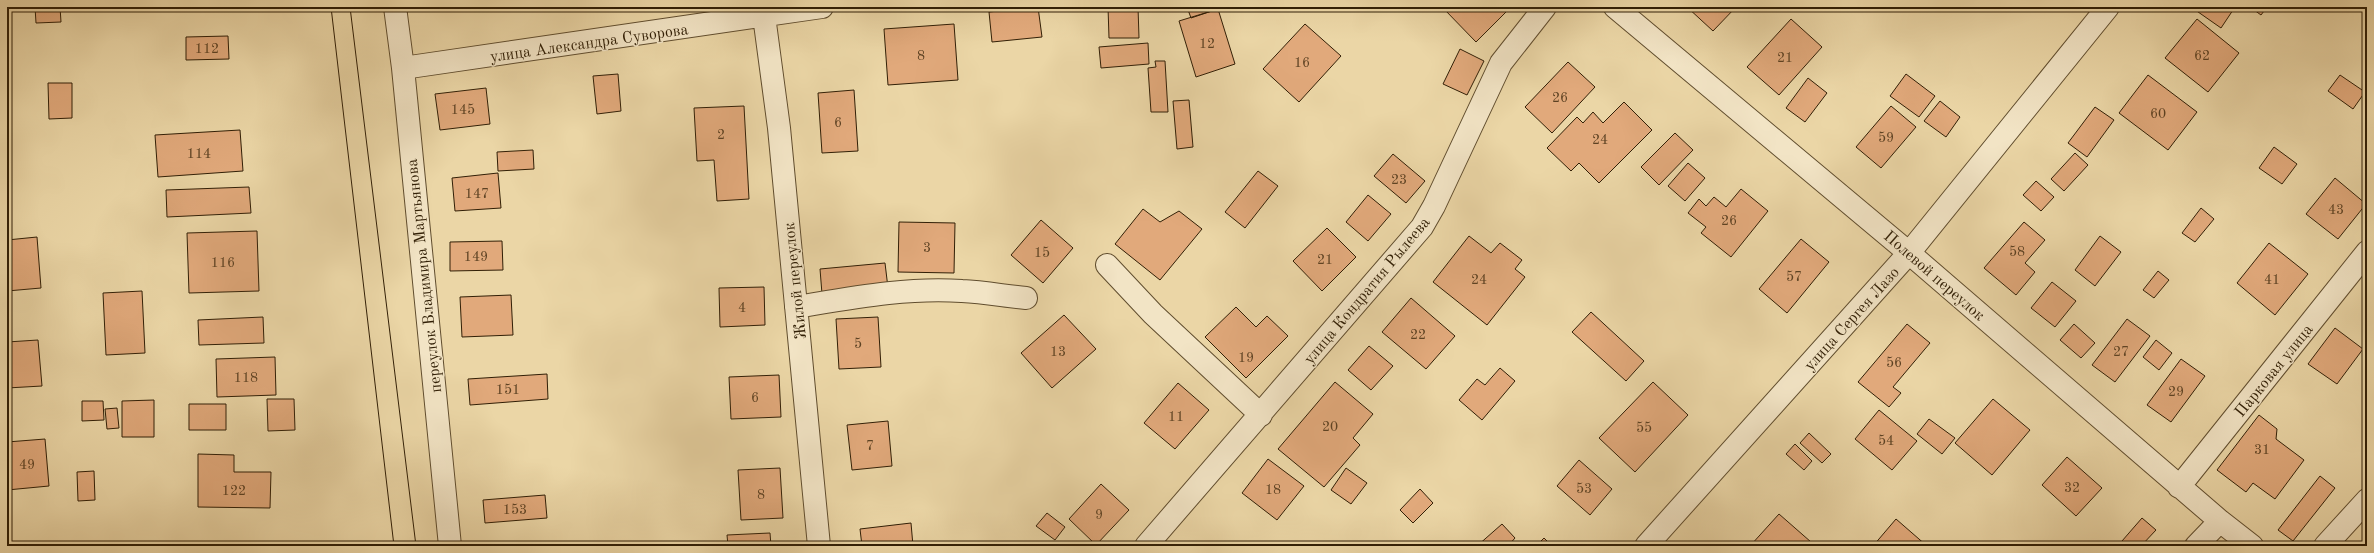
<svg xmlns="http://www.w3.org/2000/svg" width="2374" height="553" font-family="'Old Standard TT',serif">
  <style>
    .building { fill: #e1a97b; stroke: #311f06 }
    .lines { fill: none; stroke-linecap: round; stroke-linejoin: round }
    .minor-casing { stroke: #604d2e; stroke-width: 24 }
    .minor { stroke: #f2e4c5; stroke-width: 22 }
    .tram { stroke: #311f06; stroke-width: 1 }
    .labels { text-anchor: middle; stroke-width: 3; stroke-linejoin: round; paint-order: stroke }
    .number-label { font-size: 14px; fill: #5d4223 }
    .street-label { font-size: 16px; fill: #311f06; stroke: #f2e4c5 }
  </style>
  <rect width="100%" height="100%" fill="#ebd6a6"/>
  <filter id="stains"><feTurbulence type="fractalNoise" baseFrequency=".005" numOctaves="4"/><feColorMatrix values="0 0 0 0 .2 0 0 0 0 .09 0 0 0 0 .02 0 0 0 .5 -.17"/></filter>
  <radialGradient id="worn" r=".72"><stop offset=".6" stop-color="#630" stop-opacity="0"/><stop offset="1" stop-color="#630" stop-opacity=".3"/></radialGradient>
  <path class="building" d="M35,7H60L61,22L36,23Z
    M1038,7L1042,37L992,42L989,12Z
    M1108,7H1138L1139,38H1109Z
    M1187,7H1217L1218,9L1191,18Z
    M1446,7H1511L1476,42L1444,9Z
    M1687,7H1736L1713,31Z
    M2191,7H2235L2221,28Z
    M2250,7H2267L2261,15Z
    M1218,9L1235,64L1196,77L1179,21Z
    M1791,19L1822,47L1779,95L1747,67Z
    M2197,19L2239,53L2208,92L2165,58Z
    M954,24L958,80L888,85L884,29Z
    M1305,24L1341,56L1299,102L1263,69Z
    M228,36L229,59L186,60V37Z
    M1148,43L1149,64L1101,68L1099,47Z
    M1460,49L1484,61L1467,95L1443,84Z
    M1155,61H1165L1168,112H1151L1148,68L1156,67Z
    M1568,62L1595,87L1552,133L1525,107Z
    M618,74L621,111L597,114L593,76Z
    M1906,74L1935,96L1919,117L1890,96Z
    M2148,75L2197,112L2168,150L2119,113Z
    M2340,75L2365,92L2353,109L2328,91Z
    M1808,78L1827,93L1805,122L1786,108Z
    M48,83H72V118L49,119Z
    M486,88L490,124L440,130L435,94Z
    M854,90L858,151L822,153L818,93Z
    M1189,100L1193,147L1177,149L1173,101Z
    M1940,101L1960,117L1946,137L1924,121Z
    M1624,102L1652,130L1599,183L1579,163L1571,171L1547,148L1577,117L1583,123L1593,112L1603,123Z
    M744,106L749,199L717,201L714,160L697,161L694,108Z
    M1891,106L1916,127L1881,168L1856,147Z
    M2095,107L2114,120L2087,157L2068,143Z
    M240,130L243,171L158,177L155,135Z
    M1675,133L1693,150L1659,185L1641,167Z
    M2274,147L2297,164L2282,184L2259,168Z
    M533,150L534,169L498,171L497,152Z
    M2075,153L2088,165L2064,191L2051,179Z
    M1393,154L1425,181L1406,203L1374,176Z
    M1688,163L1705,178L1685,201L1668,186Z
    M1258,171L1278,186L1245,228L1225,212Z
    M498,173L501,208L455,211L452,178Z
    M2335,178L2366,204L2338,239L2306,214Z
    M2036,181L2054,197L2041,211L2023,195Z
    M249,187L251,213L167,217L166,190Z
    M1741,189L1768,211L1731,257L1701,233L1706,227L1688,213L1699,199L1706,206L1714,197L1726,207Z
    M1368,195L1391,214L1368,241L1346,222Z
    M2201,208L2214,219L2195,242L2182,233Z
    M1143,209L1160,222L1179,211L1202,229L1160,280L1115,244Z
    M1041,220L1073,248L1043,283L1011,255Z
    M899,222L955,223L954,273L898,272Z
    M2024,222L2045,240L2025,263L2035,272L2016,295L1984,268Z
    M1327,228L1356,257L1322,291L1293,261Z
    M257,231L259,291L189,293L187,233Z
    M1469,236L1491,253L1500,243L1522,260L1515,269L1525,277L1487,325L1433,282Z
    M2100,236L2121,252L2095,286L2075,270Z
    M37,237L41,288L7,291V240Z
    M1801,239L1829,262L1787,313L1759,289Z
    M502,241L503,270L450,271V242Z
    M2269,243L2308,274L2275,315L2237,283Z
    M885,263L888,288L822,294L820,269Z
    M2158,271L2169,280L2154,298L2143,290Z
    M2052,282L2076,301L2055,327L2031,308Z
    M764,287L765,325L720,327L719,288Z
    M142,291L145,353L106,355L103,293Z
    M511,295L513,335L462,337L460,297Z
    M1411,298L1455,336L1426,369L1382,332Z
    M1236,307L1256,327L1267,316L1288,336L1246,378L1205,337Z
    M1591,312L1644,361L1626,381L1572,332Z
    M1064,315L1096,349L1052,388L1021,353Z
    M263,317L264,343L199,345L198,320Z
    M878,317L881,367L839,369L836,319Z
    M2127,319L2150,336L2115,382L2092,365Z
    M1907,324L1930,343L1893,387L1901,393L1889,407L1858,382Z
    M2074,324L2095,343L2081,358L2060,340Z
    M2335,328L2363,349L2337,384L2308,364Z
    M38,340L42,386L7,388V342Z
    M2156,340L2172,353L2159,370L2143,357Z
    M1369,346L1393,366L1371,390L1348,370Z
    M275,357L276,395L217,397L216,359Z
    M2181,359L2205,376L2171,422L2147,405Z
    M1500,368L1515,381L1482,420L1459,400L1477,379L1485,385Z
    M547,374L548,399L470,405L468,379Z
    M779,375L781,417L731,419L729,377Z
    M1335,382L1373,414L1353,438L1360,445L1324,487L1278,449Z
    M1653,382L1688,415L1635,472L1599,438Z
    M1178,383L1209,410L1175,449L1144,423Z
    M267,399H294L295,430L268,431Z
    M1993,399L2030,430L1992,475L1955,443Z
    M154,400V437H122V401Z
    M82,401H103L104,420L82,421Z
    M189,404H226V430H189Z
    M117,408L119,428L107,429L105,409Z
    M1879,410L1917,441L1892,470L1855,439Z
    M2259,415L2277,429L2276,439L2304,460L2275,499L2253,483L2246,492L2217,470Z
    M1929,419L1955,438L1942,454L1917,434Z
    M888,421L892,466L852,470L847,425Z
    M1809,433L1831,454L1822,463L1800,443Z
    M45,439L49,486L7,490V442Z
    M1795,444L1812,461L1804,470L1786,454Z
    M198,454L234,455V472H271L270,508L198,507Z
    M2067,457L2102,488L2076,516L2042,485Z
    M1268,459L1304,486L1277,520L1242,493Z
    M1579,460L1612,489L1590,515L1557,486Z
    M780,468L783,518L741,520L738,470Z
    M1346,468L1367,483L1351,504L1331,490Z
    M94,471L95,500L78,501L77,472Z
    M2320,476L2335,488L2293,541L2278,530Z
    M1101,484L1129,510L1096,545L1069,519Z
    M1420,489L1433,503L1413,523L1400,510Z
    M545,495L547,518L485,523L483,500Z
    M1047,513L1065,527L1055,540L1036,526Z
    M1779,514L1811,542L1807,546H1750Z
    M2142,518L2156,530L2141,546H2127L2122,541Z
    M1896,519L1927,546H1873Z
    M911,523L913,546H862L860,529Z
    M1502,524L1515,538L1508,546H1477Z
    M770,533L771,546H728L727,535Z
    M1544,538L1552,546H1536Z"/>
  <g class="lines">
    <g class="minor-casing">
      <path id="minor" d="M395,7L403,68L450,546
        M1615,7L1909,253L2220,521L2252,546
        M764,16L779,128L819,546
        M403,68L822,7
        M1107,265L1153,314L1261,415
        M796,307C851,298 907,287 962,291C984,292 1005,296 1026,298
        M2179,487L2367,252
        M1146,546L1422,227L1434,206L1501,63L1545,7
        M1646,546L1909,253L2108,7
        M2196,546L2220,521
        M2325,546L2367,500"/>
    </g>
    <use href="#minor" class="minor"/>
    <path class="tram" d="M331,7L394,546
      M350,7L416,546"/>
  </g>
  <g class="labels">
    <g class="number-label">
      <text x="1207" y="48">12</text>
      <text x="207" y="53">112</text>
      <text x="921" y="60">8</text>
      <text x="2202" y="60">62</text>
      <text x="1785" y="62">21</text>
      <text x="1302" y="67">16</text>
      <text x="1560" y="102">26</text>
      <text x="463" y="114">145</text>
      <text x="2158" y="118">60</text>
      <text x="838" y="127">6</text>
      <text x="721" y="139">2</text>
      <text x="1886" y="142">59</text>
      <text x="1600" y="144">24</text>
      <text x="199" y="158">114</text>
      <text x="1399" y="184">23</text>
      <text x="477" y="198">147</text>
      <text x="2336" y="214">43</text>
      <text x="1729" y="225">26</text>
      <text x="927" y="252">3</text>
      <text x="2017" y="256">58</text>
      <text x="1042" y="257">15</text>
      <text x="476" y="261">149</text>
      <text x="1325" y="264">21</text>
      <text x="223" y="267">116</text>
      <text x="1794" y="281">57</text>
      <text x="1479" y="284">24</text>
      <text x="2272" y="284">41</text>
      <text x="742" y="312">4</text>
      <text x="1418" y="339">22</text>
      <text x="858" y="348">5</text>
      <text x="1058" y="356">13</text>
      <text x="2121" y="356">27</text>
      <text x="1246" y="362">19</text>
      <text x="1894" y="367">56</text>
      <text x="246" y="382">118</text>
      <text x="508" y="394">151</text>
      <text x="2176" y="396">29</text>
      <text x="755" y="402">6</text>
      <text x="1176" y="421">11</text>
      <text x="1330" y="431">20</text>
      <text x="1644" y="432">55</text>
      <text x="1886" y="445">54</text>
      <text x="870" y="450">7</text>
      <text x="2262" y="454">31</text>
      <text x="27" y="469">49</text>
      <text x="2072" y="492">32</text>
      <text x="1584" y="493">53</text>
      <text x="1273" y="494">18</text>
      <text x="234" y="495">122</text>
      <text x="761" y="499">8</text>
      <text x="515" y="514">153</text>
      <text x="1099" y="519">9</text>
    </g>
    <g class="street-label">
      <text transform="translate(589 42) rotate(-8)" y="6">улица Александра Суворова</text>
      <text transform="translate(1935 275) rotate(41)" y="6">Полевой переулок</text>
      <text transform="translate(423 276) rotate(-96)" y="6">переулок Владимира Мартьянова</text>
      <text transform="translate(794 281) rotate(-96)" y="6">Жилой переулок</text>
      <text transform="translate(1366 290) rotate(-50)" y="6">улица Кондратия Рылеева</text>
      <text transform="translate(1851 318) rotate(-48)" y="6">улица Сергея Лазо</text>
      <text transform="translate(2273 370) rotate(-51)" y="6">Парковая улица</text>
    </g>
  </g>
  <rect width="2374" height="553" fill="none" stroke="#ebd6a6" stroke-width="24"/>
  <rect x="8" y="8" width="2358" height="537" fill="none" stroke="#311f06" stroke-width="2"/>
  <rect x="12" y="12" width="2350" height="529" fill="none" stroke="#311f06"/>
  <rect width="100%" height="100%" filter="url(#stains)"/>
  <rect width="100%" height="100%" fill="url(#worn)"/>
</svg>
